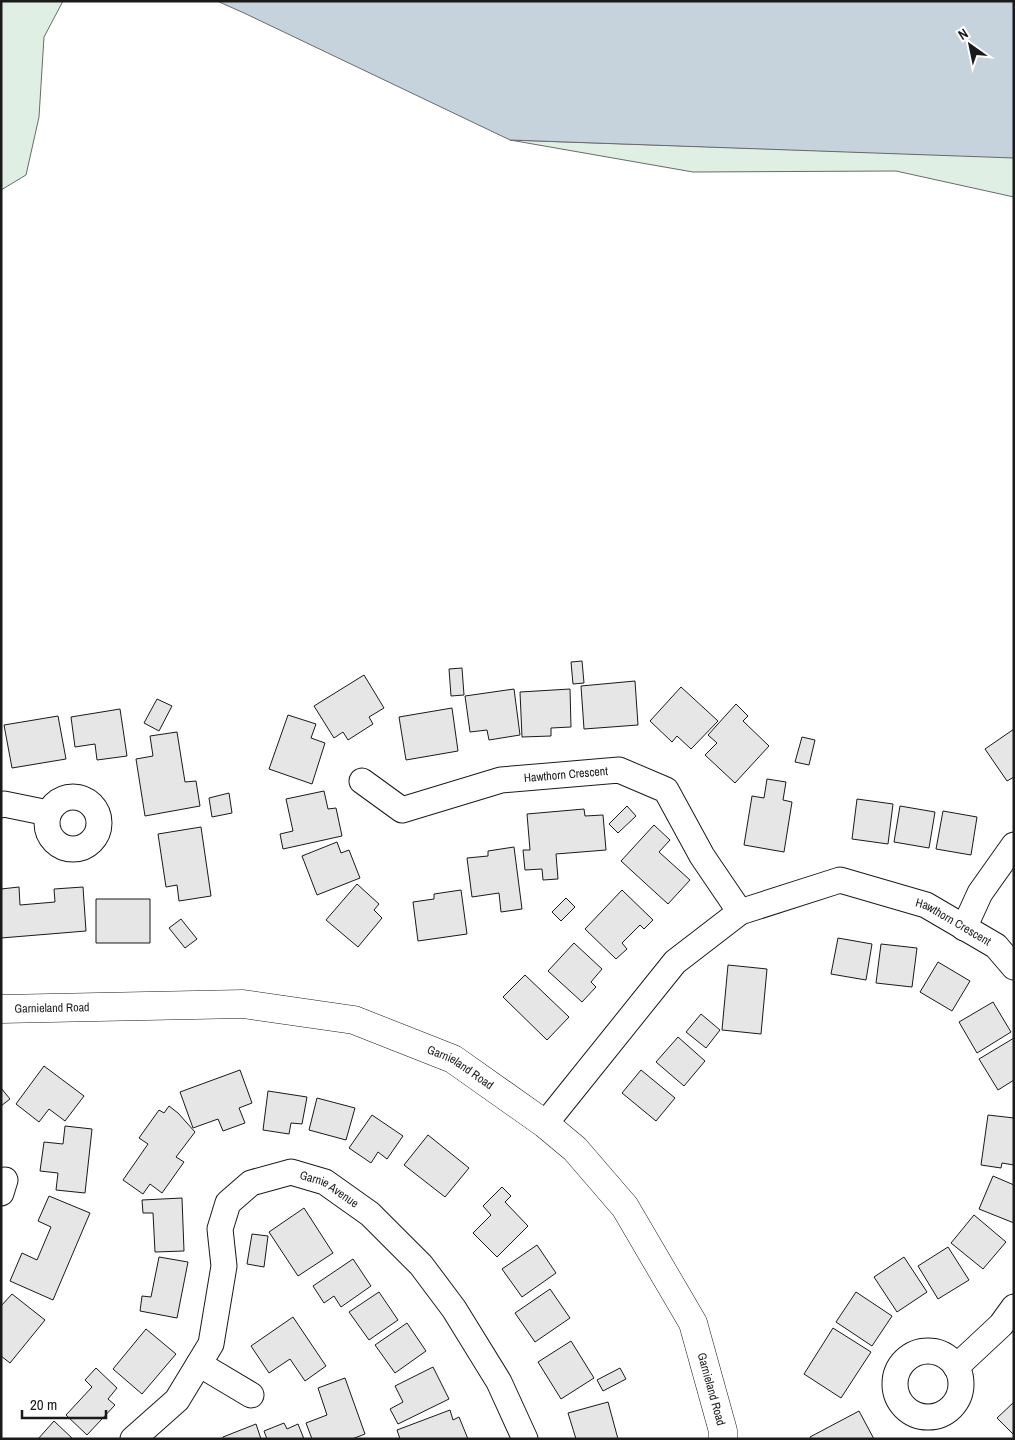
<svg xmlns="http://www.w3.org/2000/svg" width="1015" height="1440" font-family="'Archivo Narrow',sans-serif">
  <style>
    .green { fill: #e0efe3; stroke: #6a6a6a }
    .water { fill: #c6d2dc; stroke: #6a6a6a }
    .building { fill: #e6e6e6; stroke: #1a1a1a }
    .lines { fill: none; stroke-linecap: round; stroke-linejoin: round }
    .minor-casing { stroke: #1a1a1a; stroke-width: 27 }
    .tertiary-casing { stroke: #1a1a1a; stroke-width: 29 }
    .minor { stroke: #fff; stroke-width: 25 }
    .tertiary { stroke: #fff; stroke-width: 28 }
    .labels { text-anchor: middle; stroke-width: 4; stroke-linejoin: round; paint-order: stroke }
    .street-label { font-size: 12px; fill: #1a1a1a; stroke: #fff }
  </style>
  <rect width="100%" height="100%" fill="#fff"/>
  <path class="green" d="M1,1H63L44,37L39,117L26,175L1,190Z
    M510,140L1008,157L1014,158V197L896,171L693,172Z"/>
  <path class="water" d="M217,1H1014V158L510,140L244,13Z"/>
  <path class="building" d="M582,661L584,683L573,684L571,662Z
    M462,668L464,695L451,696L449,669Z
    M364,675L384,708L369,717L373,724L348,740L343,732L334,738L314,706Z
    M635,681L638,725L584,729L581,686Z
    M681,687L718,721L691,749L677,736L672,742L650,721Z
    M514,689L520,735L489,740L487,730L470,732L465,696Z
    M570,689L571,727L551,728V736L522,737L520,692Z
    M157,699L172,706L159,731L144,723Z
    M736,704L748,716L743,721L769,746L735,783L705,755L717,743L708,735Z
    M452,708L458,751L406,760L399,717Z
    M120,709L127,756L97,760L95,744L75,747L71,717Z
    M288,715L316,724L311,738L325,743L312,784L269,769Z
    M58,716L66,759L12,768L4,725Z
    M1014,729V777L1007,781L985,749Z
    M177,732L185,782L196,781L200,806L145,816L136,759L153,756L150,736Z
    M802,737L815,740L809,765L795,762Z
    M767,779L786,782L783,800L792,802L784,852L744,845L752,796L764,798Z
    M324,791L328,809L336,808L342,836L283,849L280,834L293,831L286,799Z
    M229,793L232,813L212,817L209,798Z
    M857,799L893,804L888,844L852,839Z
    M627,806L636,816L618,833L609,824Z
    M900,806L935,812L929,848L894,842Z
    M584,809L585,816L603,815L606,850L556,854L558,879L543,880L542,869L525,870L523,850H530L527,814Z
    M943,811L977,817L971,855L936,849Z
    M654,825L670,840L659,852L690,880L668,904L621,861Z
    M201,827L211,896L179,901L177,885L166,887L158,834Z
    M337,842L341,853L349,850L360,878L317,895L302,856Z
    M514,847L522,909L501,912L499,893L472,897L467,858L488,856V851Z
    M357,884L379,904L374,910L382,918L358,947L326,920Z
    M19,887L20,905L55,902L54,889L83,887L86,931L1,938V889Z
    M461,890L467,934L418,941L413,902L434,899V894Z
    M622,890L653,920L644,929L640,925L622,943L627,949L616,959L585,929Z
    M566,898L575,907L561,921L552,912Z
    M96,899H150V943H96Z
    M181,919L197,939L185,948L169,928Z
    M838,938L872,944L866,980L831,974Z
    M574,943L602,969L591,982L596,987L582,1002L548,971Z
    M881,944L917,948L912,987L876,983Z
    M938,962L970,981L952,1011L920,992Z
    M728,965L767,969L761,1034L722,1030Z
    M525,975L569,1017L547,1040L503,997Z
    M993,1002L1011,1032L977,1053L959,1022Z
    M701,1014L720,1030L706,1048L686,1032Z
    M678,1037L705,1061L684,1086L656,1062Z
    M1014,1038V1080L998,1090L979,1059Z
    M44,1066L84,1096L65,1121L49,1109L39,1122L16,1104Z
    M240,1070L252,1103L239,1108L245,1123L223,1131L218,1119L193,1128L180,1092Z
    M641,1070L675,1098L656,1121L622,1093Z
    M1,1088L10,1099L1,1106Z
    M268,1091L307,1097L302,1124L291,1123L289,1134L263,1130Z
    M317,1098L355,1108L346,1140L309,1130Z
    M169,1106L178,1113L195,1132L176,1157L184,1162L162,1193L150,1184L143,1194L123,1180L148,1144L139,1138L159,1110L164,1113Z
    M372,1115L403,1136L387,1159L378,1152L371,1163L349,1148Z
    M988,1115L1014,1118V1165L1002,1163L1001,1168L981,1165Z
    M65,1126L92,1129L85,1193L56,1190L58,1173L40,1171L44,1142L63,1144Z
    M428,1135L469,1168L445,1197L404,1165Z
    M993,1176L1014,1185V1223L979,1209Z
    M502,1187L511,1196L505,1202L528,1226L497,1257L473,1233L491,1215L483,1206Z
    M49,1196L90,1213L53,1300L10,1281L22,1253L37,1260L51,1227L38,1221Z
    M182,1198L184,1251L155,1252L153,1213H143L142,1200Z
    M304,1208L333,1253L298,1276L269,1232Z
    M974,1215L1006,1242L983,1269L951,1243Z
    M252,1234L268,1236L264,1267L247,1264Z
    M537,1245L556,1273L522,1297L502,1269Z
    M948,1247L969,1280L938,1299L918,1266Z
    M159,1257L188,1262L177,1318L140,1311L142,1296L151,1297Z
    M904,1257L927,1292L897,1312L874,1277Z
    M353,1259L371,1286L341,1307L334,1296L324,1303L313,1286Z
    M550,1289L570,1318L535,1342L515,1313Z
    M379,1292L398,1320L369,1340L349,1312Z
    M856,1292L892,1316L872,1346L836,1322Z
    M12,1294L45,1320L10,1363L1,1356V1306Z
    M293,1317L326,1366L305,1381L290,1359L269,1373L251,1346Z
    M407,1323L426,1351L395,1373L375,1345Z
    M833,1328L871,1352L841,1398L804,1374Z
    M146,1329L176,1354L142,1394L113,1369Z
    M571,1341L594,1378L561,1399L538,1362Z
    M433,1367L449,1399L398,1424L390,1409L403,1402L395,1386Z
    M96,1368L117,1388L108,1399L115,1405L87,1435L66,1415L92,1387L85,1380Z
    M620,1368L626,1379L603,1391L597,1380Z
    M345,1378L365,1434L352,1439H312L306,1423L327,1415L318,1388Z
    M608,1402L618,1439H576L568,1413Z
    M1014,1402V1435L997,1418Z
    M450,1410L453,1420L459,1417L468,1439H400L397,1430Z
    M859,1411L874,1439H811L810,1437Z
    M54,1421L73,1439H38Z
    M284,1423L287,1429L298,1424L304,1439H267L264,1431Z
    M256,1424L261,1439H223V1437Z"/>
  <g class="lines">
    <g class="minor-casing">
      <g id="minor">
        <path id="s1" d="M362,781L402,810L501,780L619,770L666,790L702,856L740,912"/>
        <circle cx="73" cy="823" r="26"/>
        <path d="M1,805L4,804L48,813"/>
        <path d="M964,928L980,893L1014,845"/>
        <path id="s2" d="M545,1124L675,962L740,912L840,880L926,905L996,946L1014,967"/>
        <path d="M1,1193L5,1180"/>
        <circle cx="928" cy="1384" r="33"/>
        <path d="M199,1364L251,1395"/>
        <path d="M956,1367L1001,1325L1014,1307"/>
        <path id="s3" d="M133,1439L177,1400L211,1344L224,1266L220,1229L228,1203L251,1183L291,1172L325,1182L370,1214L421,1265L454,1309L499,1382L525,1439"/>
      </g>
    </g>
    <g class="tertiary-casing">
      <g id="tertiary">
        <path id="s4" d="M1,1009L243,1004L354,1020L453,1059L545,1124L575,1149L625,1207L693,1323L723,1431V1439"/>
      </g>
    </g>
    <use href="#minor" class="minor"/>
    <use href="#tertiary" class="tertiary"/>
  </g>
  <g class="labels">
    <g class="street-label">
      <text dy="4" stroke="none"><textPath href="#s1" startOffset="218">Hawthorn Crescent</textPath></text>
      <text dy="4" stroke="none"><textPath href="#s2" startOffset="516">Hawthorn Crescent</textPath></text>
      <text dy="4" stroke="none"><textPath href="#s4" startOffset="51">Garnieland Road</textPath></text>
      <text dy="4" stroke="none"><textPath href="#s4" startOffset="471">Garnieland Road</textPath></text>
      <text dy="4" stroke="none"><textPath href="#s3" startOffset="382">Garnie Avenue</textPath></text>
      <text dy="4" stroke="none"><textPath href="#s4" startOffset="892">Garnieland Road</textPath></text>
    </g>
  </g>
  <rect width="1015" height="1440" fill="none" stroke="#1a1a1a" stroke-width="5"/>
  <g transform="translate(970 45) rotate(327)" stroke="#ffffff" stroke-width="4" paint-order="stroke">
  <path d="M0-4L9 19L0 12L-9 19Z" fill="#1a1a1a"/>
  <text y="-8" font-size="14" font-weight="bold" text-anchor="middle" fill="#1a1a1a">N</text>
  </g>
  <path d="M22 1410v8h84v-8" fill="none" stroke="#1a1a1a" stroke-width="2.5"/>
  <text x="30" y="1410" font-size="15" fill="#1a1a1a" stroke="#ffffff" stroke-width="4" paint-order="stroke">20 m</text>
</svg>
